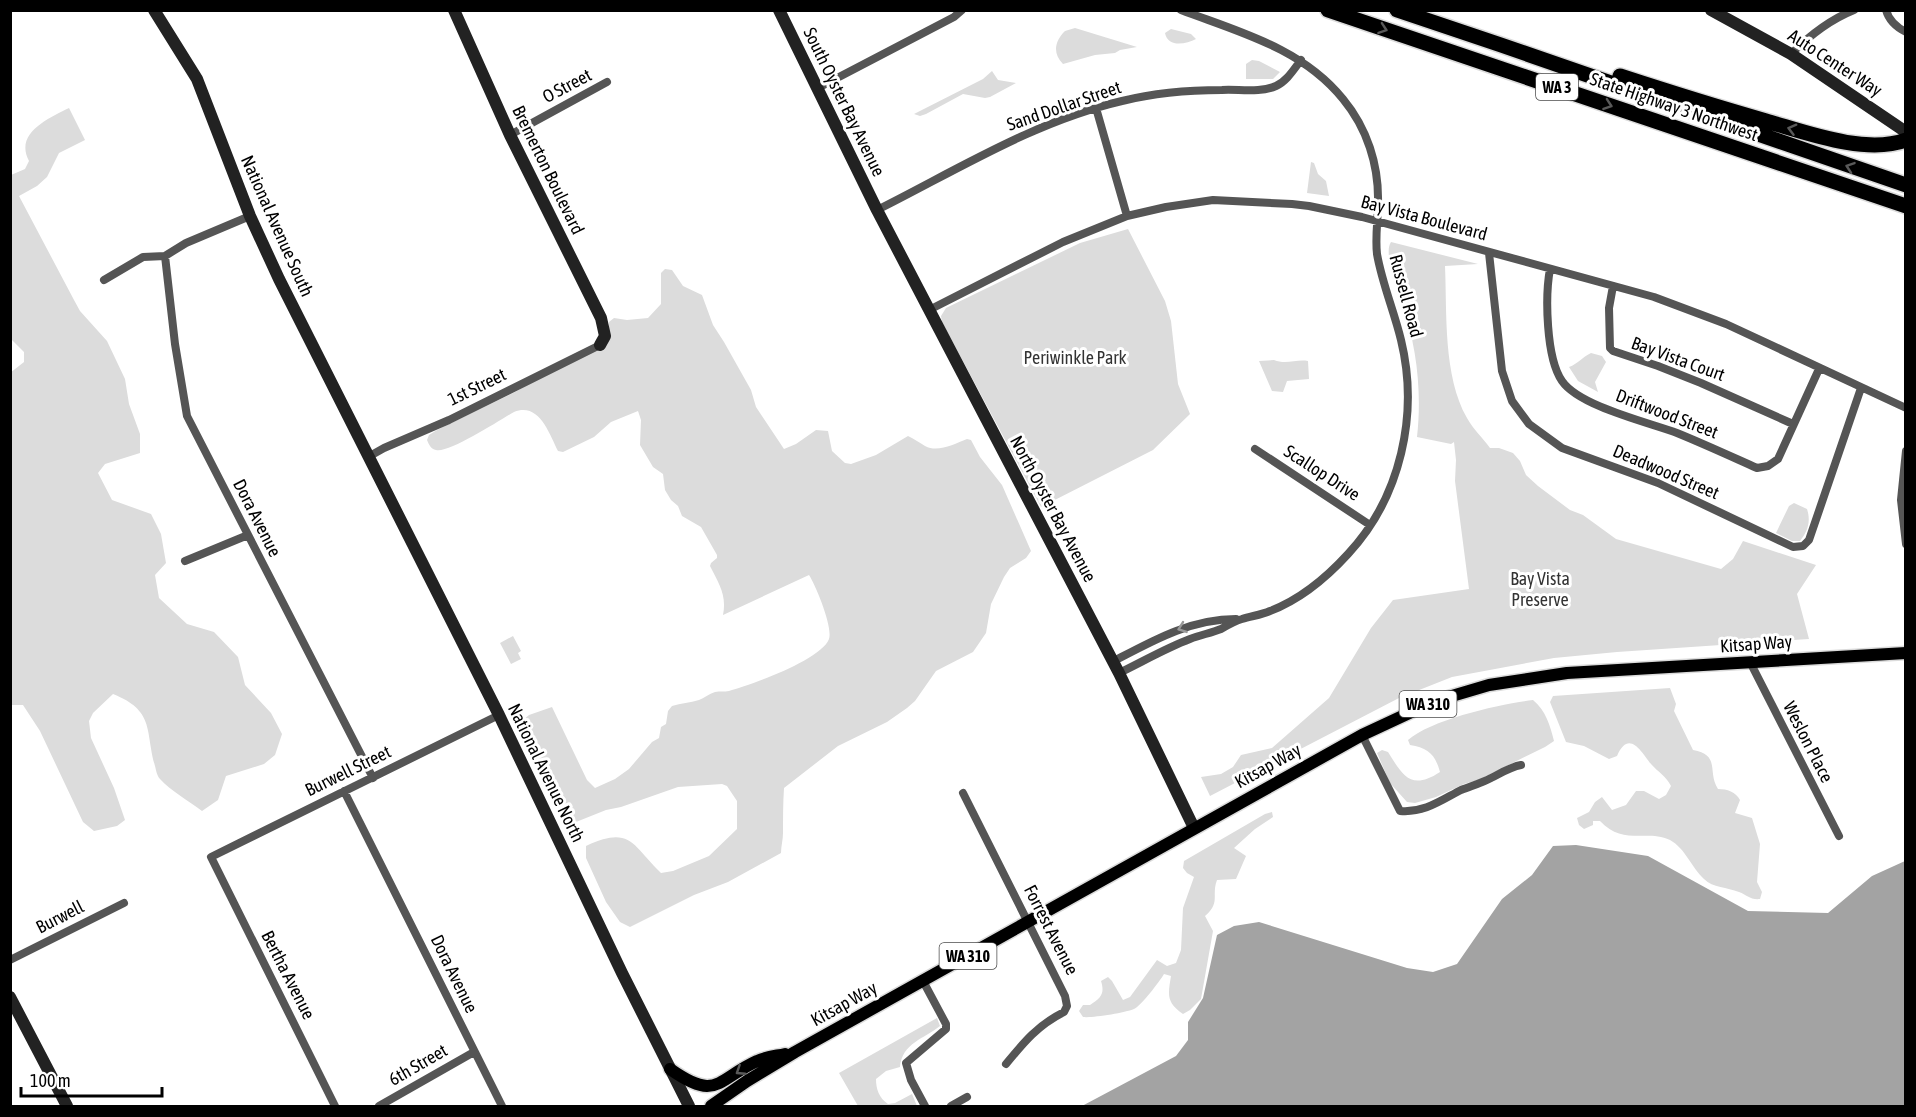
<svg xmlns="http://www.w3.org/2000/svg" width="1916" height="1117" font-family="'Asap Condensed',sans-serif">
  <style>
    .green { fill: #dcdcdc }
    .water { fill: #a3a3a3 }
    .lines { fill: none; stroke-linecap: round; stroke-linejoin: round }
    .primary-casing { stroke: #dbdbdb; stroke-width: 15 }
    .highway-casing { stroke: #dbdbdb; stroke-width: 18 }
    .street { stroke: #555; stroke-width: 8 }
    .secondary { stroke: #222; stroke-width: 12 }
    .primary { stroke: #000; stroke-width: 12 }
    .highway { stroke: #000; stroke-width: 15 }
    .oneway { stroke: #595959 }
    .oneway2 { stroke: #999 }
    .labels { text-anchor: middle; stroke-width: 6; stroke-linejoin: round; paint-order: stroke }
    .shield { fill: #fff; stroke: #4c4c4c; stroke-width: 1.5 }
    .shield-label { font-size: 16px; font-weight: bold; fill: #000 }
    .street-label { font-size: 18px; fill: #000; stroke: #fff }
    .park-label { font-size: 18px; fill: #333; stroke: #fff }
  </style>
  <rect width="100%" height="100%" fill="#fff"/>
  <path class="green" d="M1075,28L1137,47L1120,50L1115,53L1095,55L1063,64C1052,53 1055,41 1065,31Z
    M1171,29L1191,34L1196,39C1186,44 1168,48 1165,33Z
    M1252,60L1259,61L1280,72L1273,79H1246V64Z
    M992,71L998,80L1016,83L990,97L985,98L963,94L926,114L920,116L914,114L983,79Z
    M69,108L85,140L59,153L47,177L37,186L19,196L74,300L80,311L107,341L125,379L129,404L140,434V453L105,464L98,473L112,500L151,514L161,534L166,563L155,575L159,598L187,624L214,632L238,657L245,685L271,713L282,734L275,755L264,764L226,776L218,800L202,811C189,801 171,791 160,779C157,776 156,770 155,766C145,730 155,711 113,694L93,713L89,721L91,738L114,788L125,820L117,826L94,831L83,822L40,731L23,705H10V373L24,362V352L11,339V175L25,169L29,161C14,133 49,118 69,108Z
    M1311,162L1314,163L1318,174L1326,181L1329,196L1307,193Z
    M1128,229L1165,301L1171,321L1178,384L1190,414L1153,450L1041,507L942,322L941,316L946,308L1080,243Z
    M1391,242L1478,264L1445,266C1447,313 1443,376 1467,418C1473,429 1483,438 1490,448H1499L1513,453L1520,461L1526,475L1538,486L1570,510L1583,515L1616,539L1721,569L1733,559L1743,541L1816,565L1797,594L1809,639L1617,652L1554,658L1452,677L1399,698L1210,796L1201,777L1221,774L1233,767L1241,755L1272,748L1329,698L1371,628L1393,600L1469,589L1455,481L1456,460L1454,442L1451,444L1417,437C1422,393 1417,346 1402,304C1398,292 1383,253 1391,242Z
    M665,269L672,270L683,286L702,295L713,325L724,342L751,390L756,407L784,449L796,444L816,430L828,431L832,451L845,463L851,464L876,455L908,436C914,439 919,442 925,446C938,453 954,444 967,439L971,440L980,457L1002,485L1031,551L1026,558L1010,568L1004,577L991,604L986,633L973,652L936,671L915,701L907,708L887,722L838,746L784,788C783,803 783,818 783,833C783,840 781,846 781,853L728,882L694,895L630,927L620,922L606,902L586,858V846C631,825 632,845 661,873L673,871L709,856L737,829V801L727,786L722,784L678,787L621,807L606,810L576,822L570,821L560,808L543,766L526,732L523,720L529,715L552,707L587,780L595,788L615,779L629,769L652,742L659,738L661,727L666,724L668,711L672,706C681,703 690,703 699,700C704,698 709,694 715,692C720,691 724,692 729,691C751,685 821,660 829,639C833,627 816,586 809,575L723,615C727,595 719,584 710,566L711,563L717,558V555L701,527L682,516L678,506L671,500L665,490L663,474L653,467L640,445L641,420L638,411L611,422L594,437L563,452L558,451C549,433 539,402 514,412C500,420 448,454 436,450C431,449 429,445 427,440L429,435L437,430L517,391L609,335V322L614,318L627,320L648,318L661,304V273Z
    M1591,353L1602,356L1606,362L1595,382L1598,392L1578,381L1569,367C1578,364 1582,357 1591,353Z
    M1274,360C1286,365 1296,359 1308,361L1309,379L1287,381L1283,392L1272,391L1259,361Z
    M1794,503L1807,509C1811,521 1808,531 1800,541H1792L1776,533L1789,506Z
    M513,636L521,651L518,653L521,659L511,664L500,643Z
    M1670,688L1676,704L1674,711L1693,750C1721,755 1707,772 1718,789C1727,789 1736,792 1740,800L1735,813L1752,818L1760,844L1757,882L1762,892L1760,899C1750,900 1747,895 1739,892C1727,887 1713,888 1704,879C1692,868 1685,848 1670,840C1647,829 1623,846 1600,821H1593V825L1584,829L1579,825L1577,818L1589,812L1595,802L1602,797L1612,810L1626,805L1636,791H1644L1659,799L1666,795L1671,786C1666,776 1658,772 1651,764C1642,753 1629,728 1617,756L1609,759L1584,746L1566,742L1550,702L1553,696Z
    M1533,700C1546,711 1550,725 1554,741L1545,747L1478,780L1464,784L1436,797L1415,803L1407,802L1390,783L1377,753L1382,750L1388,752C1403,776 1411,791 1440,772C1435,754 1428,748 1410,745L1408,740C1432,719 1501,704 1533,700Z
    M1272,812L1273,817L1255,829L1234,848L1246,856L1236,879L1217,880C1211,896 1221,902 1205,916L1213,931L1201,999L1190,1010L1183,1014C1166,1002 1168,995 1171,976L1164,974C1160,981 1141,1006 1134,1009C1124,1013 1093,1018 1083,1017L1079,1011L1083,1005H1090C1101,998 1105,994 1101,981L1108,977L1112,981L1123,1000L1130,997L1157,960L1167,966L1176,963L1181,950L1183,908L1194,877L1187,873L1183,868L1184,861L1265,814Z
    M937,1018L940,1026C924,1039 902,1043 900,1067L886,1071L876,1079C876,1089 879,1098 888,1104L895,1103L912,1094L917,1106H858L839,1073Z"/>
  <path class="water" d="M1576,845L1648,856L1748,911L1828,913L1872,876L1905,861V1106H1082L1176,1056L1188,1040V1022L1203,998L1217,935L1234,926L1259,922L1407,968L1433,972L1457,964L1502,899L1532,875L1553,846Z"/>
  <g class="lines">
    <g class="primary-casing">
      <path id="primary" d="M670,1069C717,1102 716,1080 757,1061C765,1057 776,1056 785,1054
        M711,1106L747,1081L795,1052L1362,735L1435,701L1489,685L1567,673L1906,653"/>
    </g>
    <g class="highway-casing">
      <path id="highway" d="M1328,10L1906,206
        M1397,10L1501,45L1906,185
        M1620,76C1669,92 1717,107 1766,121C1805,132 1865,155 1906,140"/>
    </g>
    <path class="street" d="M1886,10C1889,21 1896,27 1906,32
      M1791,54C1809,36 1829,20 1854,10
      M816,89L954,17L962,10
      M1096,108L1127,216
      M510,135L607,82
      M877,210C957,170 1035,121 1122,101C1154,93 1189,90 1222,90C1239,89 1260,93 1276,86C1287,81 1294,69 1301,60
      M1489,253L1502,371L1512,401L1529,424L1562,448L1658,483L1793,547L1803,546L1809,540L1861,388
      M165,256L175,344L187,416L373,778
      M1550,269C1545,296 1546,358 1562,381C1579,406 1647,422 1677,433C1704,444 1730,456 1757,468L1768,466L1778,459L1819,369
      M104,280L143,257L165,256L186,243L250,216
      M1613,286L1609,308L1610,348L1613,351L1658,366L1701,383L1793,424
      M929,310L1063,242L1127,216L1166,207L1213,200L1292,204L1309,206L1362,217L1654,297L1726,324L1906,408
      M1255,449L1370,525
      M1906,451L1901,500L1906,544
      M368,457L384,448L449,420L600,345
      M185,561L248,535
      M1112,662C1152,641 1190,619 1236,619
      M1750,662L1839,836
      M1119,673C1142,662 1166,648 1190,639C1200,635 1211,633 1221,629C1228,625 1235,621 1242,619C1251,616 1261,615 1270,611C1299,600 1327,577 1348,554C1401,497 1419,414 1401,340C1394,311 1382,283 1377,254C1375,237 1378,220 1378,203C1379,165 1367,128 1343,99C1302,48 1239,32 1181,10
      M1362,735L1400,811C1424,813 1440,801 1461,790C1471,786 1482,783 1491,778C1501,773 1510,767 1521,765
      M344,791L502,1106
      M963,793L1065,996L1067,1006L1064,1012C1038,1025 1024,1042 1006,1064
      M10,960L124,903
      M923,981L946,1024V1029L906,1063L911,1080L925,1106
      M335,1106L211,857L499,715
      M379,1106L474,1052
      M951,1106L967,1097"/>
    <path class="secondary" d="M154,10L197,79L250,216L279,279L499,715L622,973L689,1106
      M454,10L510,135L601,318L605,336L600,345
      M779,10L877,210L1119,673L1194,828
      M1711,10L1791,54L1906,132
      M10,997L67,1106"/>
    <use href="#primary" class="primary"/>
    <use href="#highway" class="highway"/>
  </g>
  <defs><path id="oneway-chevron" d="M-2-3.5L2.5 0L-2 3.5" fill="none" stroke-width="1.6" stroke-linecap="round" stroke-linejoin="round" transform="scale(1.5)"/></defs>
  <g class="oneway">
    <use href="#oneway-chevron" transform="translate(1383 29) rotate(19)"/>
    <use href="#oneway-chevron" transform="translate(1608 105) rotate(19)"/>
    <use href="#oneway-chevron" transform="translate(1792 129) rotate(-165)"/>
    <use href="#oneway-chevron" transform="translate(1850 167) rotate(-161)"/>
    <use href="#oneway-chevron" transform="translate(740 1071) rotate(147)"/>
  </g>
  <use class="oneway2" href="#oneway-chevron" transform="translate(1182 628) rotate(160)"/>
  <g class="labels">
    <g class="shield">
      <rect x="1536" y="74" width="42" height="26" rx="4.5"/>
      <rect x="1399.5" y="691" width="57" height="26" rx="4.5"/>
      <rect x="939.5" y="943" width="57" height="26" rx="4.5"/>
    </g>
    <g class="shield-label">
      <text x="1557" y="93">WA 3</text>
      <text x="1428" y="710">WA 310</text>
      <text x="968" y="962">WA 310</text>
    </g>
    <g class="street-label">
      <text transform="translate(1835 63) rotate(33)" y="6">Auto Center Way</text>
      <text transform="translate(567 86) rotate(-28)" y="6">O Street</text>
      <text transform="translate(844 102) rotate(64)" y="6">South Oyster Bay Avenue</text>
      <text transform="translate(1064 106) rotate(-19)" y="6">Sand Dollar Street</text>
      <text transform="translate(1674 107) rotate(19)" y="6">State Highway 3 Northwest</text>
      <text transform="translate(548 170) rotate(64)" y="6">Bremerton Boulevard</text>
      <text transform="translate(1424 218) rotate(15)" y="6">Bay Vista Boulevard</text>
      <text transform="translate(277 226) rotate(66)" y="6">National Avenue South</text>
      <text transform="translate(1406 296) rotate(75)" y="6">Russell Road</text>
      <text transform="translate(1678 359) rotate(20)" y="6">Bay Vista Court</text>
      <text transform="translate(477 387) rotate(-26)" y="6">1st Street</text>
      <text transform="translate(1667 414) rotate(21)" y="6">Driftwood Street</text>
      <text transform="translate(1666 472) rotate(23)" y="6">Deadwood Street</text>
      <text transform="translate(1322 473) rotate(33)" y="6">Scallop Drive</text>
      <text transform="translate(1053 509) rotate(62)" y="6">North Oyster Bay Avenue</text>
      <text transform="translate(257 518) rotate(63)" y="6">Dora Avenue</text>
      <text transform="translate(1756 644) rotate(-4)" y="6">Kitsap Way</text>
      <text transform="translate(1808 742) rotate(63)" y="6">Weslon Place</text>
      <text transform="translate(1268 766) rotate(-29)" y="6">Kitsap Way</text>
      <text transform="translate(348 771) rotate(-26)" y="6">Burwell Street</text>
      <text transform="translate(546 773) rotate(64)" y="6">National Avenue North</text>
      <text transform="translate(60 917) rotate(-27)" y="6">Burwell</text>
      <text transform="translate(1051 930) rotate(63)" y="6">Forrest Avenue</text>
      <text transform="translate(454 974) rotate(64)" y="6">Dora Avenue</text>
      <text transform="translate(288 975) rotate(63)" y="6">Bertha Avenue</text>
      <text transform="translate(844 1004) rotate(-29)" y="6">Kitsap Way</text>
      <text transform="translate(418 1065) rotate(-30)" y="6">6th Street</text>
    </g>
    <g class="park-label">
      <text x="1075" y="364">Periwinkle Park</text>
      <text x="1540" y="585">Bay Vista<tspan x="1540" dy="21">Preserve</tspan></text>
    </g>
  </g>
  <rect width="1916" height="1117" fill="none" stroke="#000000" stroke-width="24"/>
  <path d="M21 1087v9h141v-9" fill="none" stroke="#000000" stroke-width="3"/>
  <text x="30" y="1087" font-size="18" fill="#000000" stroke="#ffffff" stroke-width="4.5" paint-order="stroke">100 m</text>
</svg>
